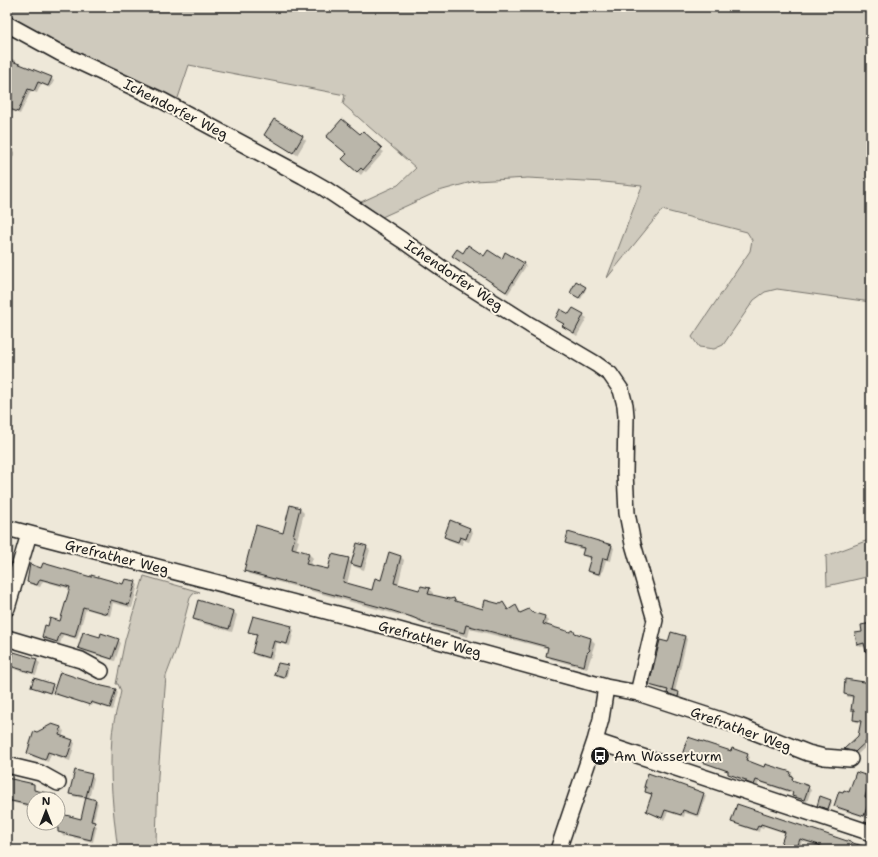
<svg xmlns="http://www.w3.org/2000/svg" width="878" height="857" font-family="'Shantell Sans',sans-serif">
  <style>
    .green { fill: #cfcabd; stroke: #76736c }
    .shadow { fill: #0003 }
    .building { fill: #bab6aa; stroke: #1c1c1c }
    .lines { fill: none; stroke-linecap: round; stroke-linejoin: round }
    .minor-casing { stroke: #1c1c1c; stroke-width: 18 }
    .minor { stroke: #fcf5e5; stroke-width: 15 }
    .labels { text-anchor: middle; stroke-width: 4; stroke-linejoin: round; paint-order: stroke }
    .street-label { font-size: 14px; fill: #1c1c1c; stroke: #fcf5e5 }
    .poi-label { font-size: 14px; fill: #1c1c1c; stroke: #fcf5e5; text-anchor: start }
  </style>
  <rect width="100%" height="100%" fill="#eee8d9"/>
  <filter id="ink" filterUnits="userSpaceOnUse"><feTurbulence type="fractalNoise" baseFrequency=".025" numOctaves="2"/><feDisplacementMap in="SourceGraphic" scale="8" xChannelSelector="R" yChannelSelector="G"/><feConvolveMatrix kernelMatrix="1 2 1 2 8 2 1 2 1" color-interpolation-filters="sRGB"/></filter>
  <g filter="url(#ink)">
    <path class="green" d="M7,7H871V302L777,289L765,292L754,300L723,345L714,349L699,347L692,337L750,251L752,240L747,232L662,210L607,278L642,186L604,182L528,178L475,181L439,191L382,217L361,202L398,185L416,168L343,104L345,95L189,65L176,104L7,16Z
      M871,539V576L827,586L826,556Z
      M144,576L200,592L193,594L190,598L177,647L166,676L158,776L156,842L158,850H118C113,813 109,774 112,736C113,721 118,706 121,691L118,684H116L125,640Z"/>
    <path class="shadow" d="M7,56L16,61L15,64L51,78L54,81L50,88L41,84L37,93L31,91L20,114L7,109Z
      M275,120L306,140L297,155L265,135Z
      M360,136L384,152L366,172L364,171L361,175L347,162Z
      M7,146L10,147L15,152L8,171L11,173L7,184Z
      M506,253L526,266L508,294L453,256L463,254L502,261Z
      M585,288L586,289L581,299L572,294Z
      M573,309L587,318L577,336L567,329L563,326L564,325L556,318L570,316Z
      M300,509L304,513L297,540L299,541L296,550L309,554L313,558L310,566L329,571L348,559L352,563L366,547L370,550L364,570L355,567L352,564L347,584L372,591L400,556L404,560L398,586L420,591L429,589L433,593V596L450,601L453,599L457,603L484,610L503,603L509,610L516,607L522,614H532L544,617L548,621L547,626L591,639L595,643L592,652L593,655L591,657L587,669L551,659L547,655L549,649L470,629L468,637L431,627L417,620L249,574L245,570L283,534Z
      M451,522L470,529L473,532L469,542L463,540L462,545L448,540L445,536Z
      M568,533L612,546L614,548L611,561L606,560L601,576L591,573L588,571L592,559L585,557L583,555L584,550L568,545L566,543Z
      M7,543L11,544L14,547L11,560L7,559Z
      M42,569L124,585L135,582L138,585L132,608L113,603L110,616L86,609L77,639L63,635L60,644L46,640L43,637L48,627L61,622L70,589L43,581L40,587L30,584L28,581Z
      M199,602L234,612L237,615L232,632L197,622L194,619Z
      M871,624V650L866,646L860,647L858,644L863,633Z
      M291,627L294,630L290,646L277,643L272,660L256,656L253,653L258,636L252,634L250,631Z
      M672,633L685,637L687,639L675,692L681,695L680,698L670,695L668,692L653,687L650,685Z
      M100,638L118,640L121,643L115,661L82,651L79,648Z
      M36,660L40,663L36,675L14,669L11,665Z
      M287,666L289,668L286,679L275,675Z
      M61,673L116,690L118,692L113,710L93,704L92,706L57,695L55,693Z
      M871,684V742L858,754L848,752L845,750L859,736L861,723L856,722L854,720L855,712L852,709L854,698L848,697L845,694Z
      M52,685L54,686L51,694L32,687Z
      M7,690L11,693L7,707Z
      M52,726L61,728L64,731L62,737L72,740L75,743L70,761L51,754L48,762L31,756L28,753L37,733Z
      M732,752L747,755L750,757L748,762L765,768L791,773L793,776L792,779L795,782L808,787L811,790L807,802L796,798L793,796L794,794L759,782L757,787L750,784L747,782L732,776L729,774V772L686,757L683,754Z
      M91,775L94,778L89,799L96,801L98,803L93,823L97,826L93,842L62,835L60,831L55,828V825L51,823H58V814L81,820L86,799L73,796L70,793Z
      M870,778L871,788L867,799L871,800V813L869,812L867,818L838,809L835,806L850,793Z
      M7,779L31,790L55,799H34V812L33,811L34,808L7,801Z
      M645,786L703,794L706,796L699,817L685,813L684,817L668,812L664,820L650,813L647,811L652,796L646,792L647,788Z
      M831,801L832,802L829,810L819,807Z
      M738,805L855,847L857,843L867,847L866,850H822V848L802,841L799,850H781L785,833L764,826L763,829L760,828L759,832L735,824L733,821Z
      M729,842L737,845L738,846L737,850H726Z"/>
    <path class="building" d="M7,59L52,77L48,86L38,82L34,91L28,89L18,112L7,108Z
      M274,119L303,136L293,153L264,135Z
      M342,119L360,134L363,131L382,148L363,170L361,168L357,172L342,159L347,154L326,137Z
      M468,245L484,256L488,250L502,259L505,252L524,263L506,292L452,256L457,249L463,253Z
      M576,281L586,287L579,298L570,293Z
      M573,308L584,314L574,333L562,326L564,324L555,319L560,309L569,314Z
      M290,505L300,508L293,536H295L292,548L309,553L306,564L328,569L332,554L349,558L343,582L372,590L375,578L381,580L389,552L401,556L394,583L419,590L421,586L430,588L428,594L450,599L454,598L455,601L483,609L485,600L500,604L503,602L508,610L516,605L520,613L529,609L531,612L545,616L543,624L570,632L573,630L575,633L591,638L589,648L590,650L587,653L584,666L546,656L548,647L466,625L464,633L426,623L412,617L380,607L244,571L256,525L283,533Z
      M450,520L470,528L466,539L460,537L458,542L444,537Z
      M568,532L612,545L608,559L603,558L599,574L587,571L591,557L582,555L584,548L565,543Z
      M357,543L367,546L361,567L351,564Z
      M43,563L91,577V575L123,584L125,579L136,581L129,605L111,600L107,614L83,607L75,637L60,633L57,642L42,637L45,625L48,626L50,618L60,621L70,587L40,579L37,585L27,582L30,564L41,568Z
      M198,600L234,611L229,629L193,619Z
      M253,616L292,626L287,644L274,641L269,658L252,653L257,634L248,632Z
      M871,623V652H866L864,643L857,645L855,633L862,632L861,625Z
      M83,632L100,637L101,633L119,639L112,659L78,648Z
      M671,632L685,636L672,690L679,692L678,697L667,693L668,690L649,685L660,640L668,642Z
      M14,652L37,659L33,673L10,666Z
      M278,663L288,665L284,678L274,675Z
      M60,672L102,686L116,689L110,708L91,702L90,705L53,693Z
      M34,678L53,684L50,693L31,687Z
      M845,679L871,683V737L855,752L844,749L858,736L861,721L853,720L854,710H851L853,696L844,694Z
      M52,724L61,727L59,735L73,740L67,758L48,752L45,760L27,753L34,731L37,732Z
      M688,737L731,751L732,748L748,754L746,760L764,767L765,764L791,772L790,776L793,777L792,780L809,786L804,800L792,796L793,792L756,780L754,785L746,782V780L728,774V771L682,755Z
      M75,770L92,774L86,797L96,800L91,821L95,822L91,840L58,832V813L81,819L86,797L69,794Z
      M856,772L871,777L865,797L870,798L864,816L834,806L839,791L843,792L844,790L849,792Z
      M648,773L704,793L697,815L683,810L681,815L665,810L662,818L646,811L652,794L645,792L646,787H644Z
      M7,778L34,784V790L56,795V799H34V806L7,800Z
      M820,796L831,800L828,809L817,806Z
      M737,804L868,848V850H821L822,847L819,845L800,839L796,850H779L785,832L761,824L760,827L758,826L756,830L731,822Z"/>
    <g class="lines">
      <g class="minor-casing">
        <path id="minor" d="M7,24L60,53L163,101L303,176L324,188L402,240L457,279L530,325L596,364L610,374L621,390L625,405L626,416L625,473L627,513L633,544L655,620L638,693
          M7,528L395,629L606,687L638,693L739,726L808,753L824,757L850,759
          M7,608L29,534
          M7,638L81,660L101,671
          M595,741L871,833
          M7,765L40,773L58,783
          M558,850L595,741L601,719L606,687"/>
      </g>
      <use href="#minor" class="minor"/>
    </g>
  </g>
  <defs>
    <g id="bus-disc" transform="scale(1)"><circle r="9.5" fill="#1c1c1c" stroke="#fcf5e5"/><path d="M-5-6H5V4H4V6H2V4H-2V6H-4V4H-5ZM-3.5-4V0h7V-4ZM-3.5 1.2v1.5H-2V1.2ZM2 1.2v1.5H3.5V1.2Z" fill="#fff"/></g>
  </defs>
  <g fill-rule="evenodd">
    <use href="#bus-disc" x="600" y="756"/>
  </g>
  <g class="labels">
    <g class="street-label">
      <text transform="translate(176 109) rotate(27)" y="5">Ichendorfer Weg</text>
      <text transform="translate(454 275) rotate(34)" y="5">Ichendorfer Weg</text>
      <text transform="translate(117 557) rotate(14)" y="5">Grefrather Weg</text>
      <text transform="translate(430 639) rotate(15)" y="5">Grefrather Weg</text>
      <text transform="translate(741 729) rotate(20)" y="5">Grefrather Weg</text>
    </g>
    <g class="poi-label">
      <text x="614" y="761">Am Wasserturm</text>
    </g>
  </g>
  <rect width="878" height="857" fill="none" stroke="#fcf5e5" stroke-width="24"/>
  <rect x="12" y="12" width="854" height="833" fill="none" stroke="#1c1c1c" stroke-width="1.5" filter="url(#ink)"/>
  <g transform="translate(46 811)"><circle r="19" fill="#fcf5e5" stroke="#a29e95"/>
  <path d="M0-3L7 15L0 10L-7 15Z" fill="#1c1c1c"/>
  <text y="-6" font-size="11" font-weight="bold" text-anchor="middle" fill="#1c1c1c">N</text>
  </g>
</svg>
